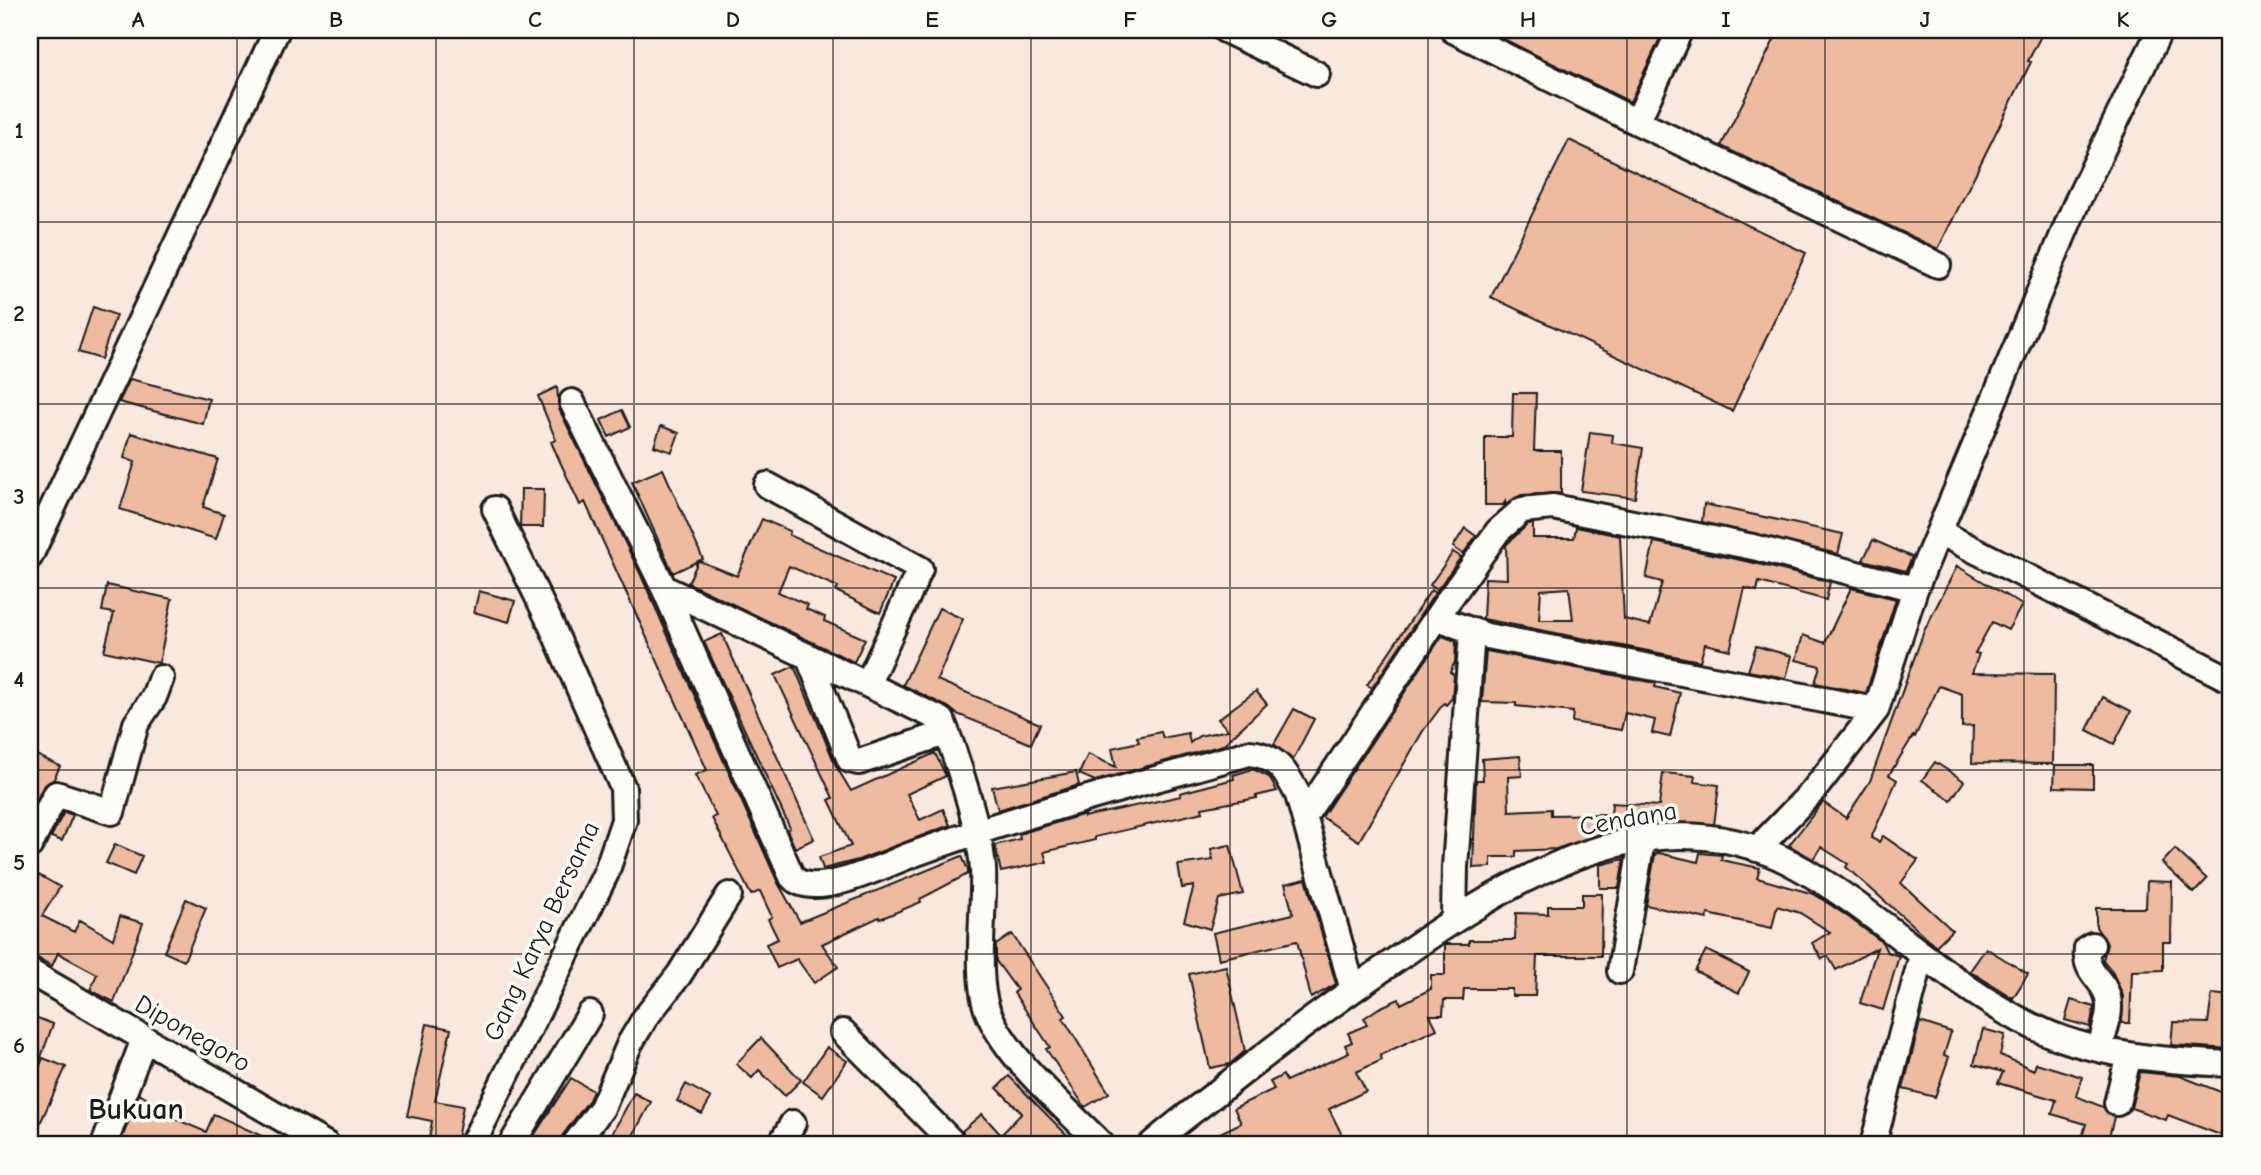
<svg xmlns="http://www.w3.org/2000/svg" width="2261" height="1175" font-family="'Comic Neue',sans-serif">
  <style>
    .building { fill: #eebaa0; stroke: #1c1c1c; stroke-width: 2; fill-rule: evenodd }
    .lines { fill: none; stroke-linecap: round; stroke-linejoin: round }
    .minor-casing { stroke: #1c1c1c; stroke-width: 30 }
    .minor { stroke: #fdfcf7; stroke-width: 24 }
    .grid { fill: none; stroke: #1c1c1c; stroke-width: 2; stroke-opacity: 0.55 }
    .labels { text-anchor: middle; stroke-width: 7; stroke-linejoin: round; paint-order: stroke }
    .street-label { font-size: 26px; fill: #1c1c1c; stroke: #fdfcf7 }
    .quarter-label { font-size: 30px; font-weight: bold; fill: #1c1c1c; stroke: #fdfcf7 }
    .neatline { fill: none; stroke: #1c1c1c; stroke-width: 2.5 }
    .grid-label { font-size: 23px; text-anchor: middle; font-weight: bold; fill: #1c1c1c }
  </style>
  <rect width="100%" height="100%" fill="#f8e8dd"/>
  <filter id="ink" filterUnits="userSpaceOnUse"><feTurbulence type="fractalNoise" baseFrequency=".0143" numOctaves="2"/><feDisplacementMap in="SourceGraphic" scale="14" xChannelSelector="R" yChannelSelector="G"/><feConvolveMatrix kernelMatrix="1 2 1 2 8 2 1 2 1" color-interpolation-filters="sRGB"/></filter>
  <g filter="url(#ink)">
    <path class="building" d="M1486,30H1664L1630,102Z
      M1779,30H2044L2028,61L2031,62L1938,249L1721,146Z
      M1569,140L1806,253L1732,411L1491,297Z
      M93,307L116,315L101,359L78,352Z
      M130,379L209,399L203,424L119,402Z
      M557,387L559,409L640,573L778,883L800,922L962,856L968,870V874L920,899L921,902L880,919L879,917L822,944L838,967L814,983L797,959L777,968L766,944L778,939L768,919L772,917L760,891L751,895L712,818L716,816L695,775L707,770L585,502L580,505L551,442L556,440L538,396Z
      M1513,393H1536L1534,451H1561V493L1521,495L1505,505V502L1503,505H1485V437H1512Z
      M622,410L630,427L609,437L601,420Z
      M661,426L679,433L672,452L654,446Z
      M1590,432L1613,435L1612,443L1643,448L1635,498L1581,491Z
      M131,433L218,459L203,507L224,514L216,539L120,509L135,462L124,458Z
      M663,469L703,559L699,561L737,576L762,519L790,531L789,535L894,581L880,613L836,591L838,587L789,566L778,592L808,605L806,609L825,617L824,621L865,639L854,662L688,583L698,561L673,573L632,482Z
      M521,489H544L543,527H520Z
      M1704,504L1843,534L1838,554L1702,522Z
      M1528,524H1533V538H1574L1576,527L1620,536L1624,619L1650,625L1662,582L1646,578L1654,542L1750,562L1830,582L1826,600L1759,582L1757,591L1745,588L1730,650L1705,644L1700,661L1483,619L1485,578L1507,579L1506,545ZM1569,588L1573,620H1539L1541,590Z
      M1465,528L1476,536L1463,554L1453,547Z
      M1873,540L1912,557L1906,571L1863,560Z
      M1453,552L1461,557L1437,590L1430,585Z
      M1957,566L2022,605L2008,630L1992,622L1975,653L1979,654L1972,673L2054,674L2053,764L1972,763L1973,726L1962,727V694L1939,686L1915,737L1913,736L1889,775L1897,780L1871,838L1879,842L1883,836L1918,860L1901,883L1952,930L1936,946L1846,867L1848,864L1821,847L1813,859L1789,845L1823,802L1846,818L1870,781L1924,631Z
      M107,585L172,599L159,663L104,651L114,613L102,611Z
      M1851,588L1896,599L1866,693L1815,683L1820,666L1796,660L1803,635L1825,643Z
      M1431,590L1435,593L1372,688L1367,685Z
      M479,591L515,601L509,622L474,612Z
      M939,608L963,619L937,680L1040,724L1031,744L957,714L948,707L903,685Z
      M722,634L814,839L795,848L787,830L790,828L704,642Z
      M1442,636L1456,641L1455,662L1450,672L1454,675L1452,698L1446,705L1444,703L1423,731L1359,841L1322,817Z
      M1756,646L1792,656L1786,678L1748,671Z
      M1486,651L1656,683L1655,687L1680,693L1670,737L1652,733L1655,720L1625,713L1621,730L1572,722L1573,712L1516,706V703L1482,702Z
      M794,666L836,766L851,791L935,753L946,776L907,794L920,820L943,809L950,825L858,860L823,869L819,857L851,846L829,800L833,798L775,675Z
      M1256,691L1267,704L1223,745L1095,781L1079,774L1088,754L1116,767L1112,748L1139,742L1137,737L1161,732L1163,738L1188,733L1190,743L1199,736L1228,730L1218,719Z
      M2103,697L2131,711L2114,744L2087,730Z
      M1294,709L1314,719L1293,760L1274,744Z
      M30,752L60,766L54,779L43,787L30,813Z
      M1520,756L1522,776L1508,777L1509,811L1551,809V815L1611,814L1612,803L1659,806L1663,773L1695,776L1694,782L1719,785L1714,825L1649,822L1609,831L1556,849L1516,851V857H1491V867L1473,868L1476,780H1483L1482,759Z
      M1935,762L1964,781L1951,800L1922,780Z
      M2055,765H2093V788L2054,787Z
      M1253,769L1269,777L1277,791L1256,796L1257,798L1202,808L1203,812L1095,837V840L1044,852L1047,862L1001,872L995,845L1020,839L1019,834L1085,814L1084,817L1181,796L1180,793L1234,779L1233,775Z
      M1076,772L1079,785L998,810L992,787Z
      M64,812L73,815L62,841L51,837Z
      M115,844L142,856L134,875L106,863Z
      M1230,845L1243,894L1219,899L1210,929L1184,921L1194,886L1182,888L1178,865L1213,860L1211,849Z
      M2175,849L2207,879L2194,893L2162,863Z
      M1659,853L1698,862L1700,853L1722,855L1721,860L1760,868L1757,878L1814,894L1844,914L1882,942L1887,952L1899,956L1883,1010L1860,1003L1877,948L1836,970L1828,956L1822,959L1812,943L1830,932L1800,913L1777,906L1772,928L1708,914L1707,919L1646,905L1655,854Z
      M1624,859L1619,888H1600V865Z
      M39,875L60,887L42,916L74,932L80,920L113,939L120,916L143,923L114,1002L90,990L97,974L58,953L52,966L30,954V891Z
      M1306,879L1336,984L1311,998L1297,941L1219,959L1213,933L1293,914L1285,884Z
      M2147,881L2172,882L2171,942H2163V970L2132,971L2130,1023H2122L2123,996L2112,971L2103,960L2107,944L2096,927V908H2146Z
      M1582,894H1602L1601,956H1537L1535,996H1512V989H1464L1463,1000H1444L1443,1015H1430L1437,1029L1380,1055L1382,1060L1356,1072L1366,1091L1329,1109L1347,1145H1195L1241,1123L1234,1108L1274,1089L1270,1082L1283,1075L1286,1081L1349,1053L1345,1045L1352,1042L1348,1033L1367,1025L1364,1018L1379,1008L1399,999L1401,1004L1431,989V975H1445V944H1469V940H1515L1516,913L1548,914V906H1582Z
      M186,899L206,908L184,961L164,952Z
      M1012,934L1066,1016L1063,1018L1109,1093L1085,1107L1046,1049L1050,1047L1014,993L1017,990L996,961V945Z
      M1986,948L2028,974L2013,998L1970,971Z
      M1706,950L1749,972L1739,993L1695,971Z
      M1226,966L1245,1051L1230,1064L1210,1068L1189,974Z
      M2212,994L2231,996V1049L2171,1045L2173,1022L2208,1023Z
      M2071,1000L2094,1007L2090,1027L2065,1020Z
      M30,1015L53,1024L32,1082H30Z
      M1920,1022L1951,1032L1944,1055L1949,1057L1935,1097L1903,1089Z
      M427,1024L451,1029L435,1101L463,1106L456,1145H428L432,1121L407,1116Z
      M1983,1029L2005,1035L2000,1055L2034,1070L2036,1063L2082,1077L2076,1096L2103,1107L2114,1117L2107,1145H2080L2086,1124L2052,1114L2056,1100L1998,1083L2003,1072L1974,1064Z
      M761,1038L801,1080L785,1096L759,1070L752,1078L736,1064Z
      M827,1047L847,1061L823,1096L803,1082Z
      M43,1058L66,1067L30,1145V1091Z
      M2140,1072L2180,1076L2231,1096V1139L2168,1115L2166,1120L2131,1108Z
      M1009,1076L1049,1117L1077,1145H969L962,1131L982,1114L1001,1135L1022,1113L997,1088Z
      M571,1078L593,1091L589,1100L562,1136L559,1145H528Z
      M686,1084L711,1098L702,1114L677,1101Z
      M634,1093L651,1102L628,1145H606Z
      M139,1094L175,1114L173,1118L206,1132L214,1114L281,1145H130L121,1141Z"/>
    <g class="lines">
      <g class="minor-casing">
        <path id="minor" d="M1225,30L1317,74
          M1453,30L1637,122L1938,265
          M1637,122L1680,30
          M572,402L664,588L792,877C814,901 884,865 911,855C1022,814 1136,785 1249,753C1276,755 1287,773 1298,795L1353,990
          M767,485L920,569L868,683
          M1939,532L2231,680
          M30,556L277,30
          M664,588L942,720C957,758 980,828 983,869C985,908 974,978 988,1012C1008,1060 1066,1108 1102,1145
          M1915,589L2076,204L2160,30
          M1436,618L1487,636L1876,710
          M808,656L850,760L859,762L945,733
          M1306,814L1447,602L1498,531L1522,510L1553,507L1753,547L1915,589L1876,710L1814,790L1757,849
          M30,845L56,794L112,812L136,724L154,697L161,678
          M1454,918L1455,867L1472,632
          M2092,945L2087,948C2084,975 2104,978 2108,998C2112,1014 2103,1033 2100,1049
          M1620,971L1642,841
          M30,972L327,1145
          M843,1032L955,1145
          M2117,1103L2129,1055
          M104,1145L144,1039
          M472,1145L606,873L624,820L623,788L549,620L495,509
          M511,1145L590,1014
          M574,1145L602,1108L630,1043L645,1018L679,975L729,895
          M780,1145L793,1123
          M1151,1145C1171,1127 1193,1111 1214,1095C1258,1060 1302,1026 1347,994C1472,907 1632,780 1791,863C1876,908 1944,983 2032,1026C2092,1056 2165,1061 2231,1064
          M1873,1145L1922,955"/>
      </g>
      <use href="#minor" class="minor"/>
    </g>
  </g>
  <path class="grid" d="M237,30V1145M436,30V1145M634,30V1145M833,30V1145M1031,30V1145M1230,30V1145M1428,30V1145M1627,30V1145M1825,30V1145M2024,30V1145M30,222H2231M30,404H2231M30,588H2231M30,770H2231M30,954H2231"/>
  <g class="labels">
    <g class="street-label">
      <text transform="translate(1628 818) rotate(-10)" y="9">Cendana</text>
      <text transform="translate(541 931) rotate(-65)" y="9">Gang Karya Bersama</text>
      <text transform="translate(193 1033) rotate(30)" y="9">Diponegoro</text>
    </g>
    <g class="quarter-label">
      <text x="136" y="1119">Bukuan</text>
    </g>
  </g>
  <rect width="2261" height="1175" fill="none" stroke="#fdfcf7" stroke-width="77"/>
  <rect x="38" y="38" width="2184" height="1098" class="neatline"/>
  <g class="grid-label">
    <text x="138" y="27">A</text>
    <text x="336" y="27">B</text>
    <text x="535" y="27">C</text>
    <text x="733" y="27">D</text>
    <text x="932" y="27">E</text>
    <text x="1130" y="27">F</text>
    <text x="1329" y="27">G</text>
    <text x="1528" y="27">H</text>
    <text x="1726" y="27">I</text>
    <text x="1925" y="27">J</text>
    <text x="2123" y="27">K</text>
    <text x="19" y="138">1</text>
    <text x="19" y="321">2</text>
    <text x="19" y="504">3</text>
    <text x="19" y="687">4</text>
    <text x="19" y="870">5</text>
    <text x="19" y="1053">6</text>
  </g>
</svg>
